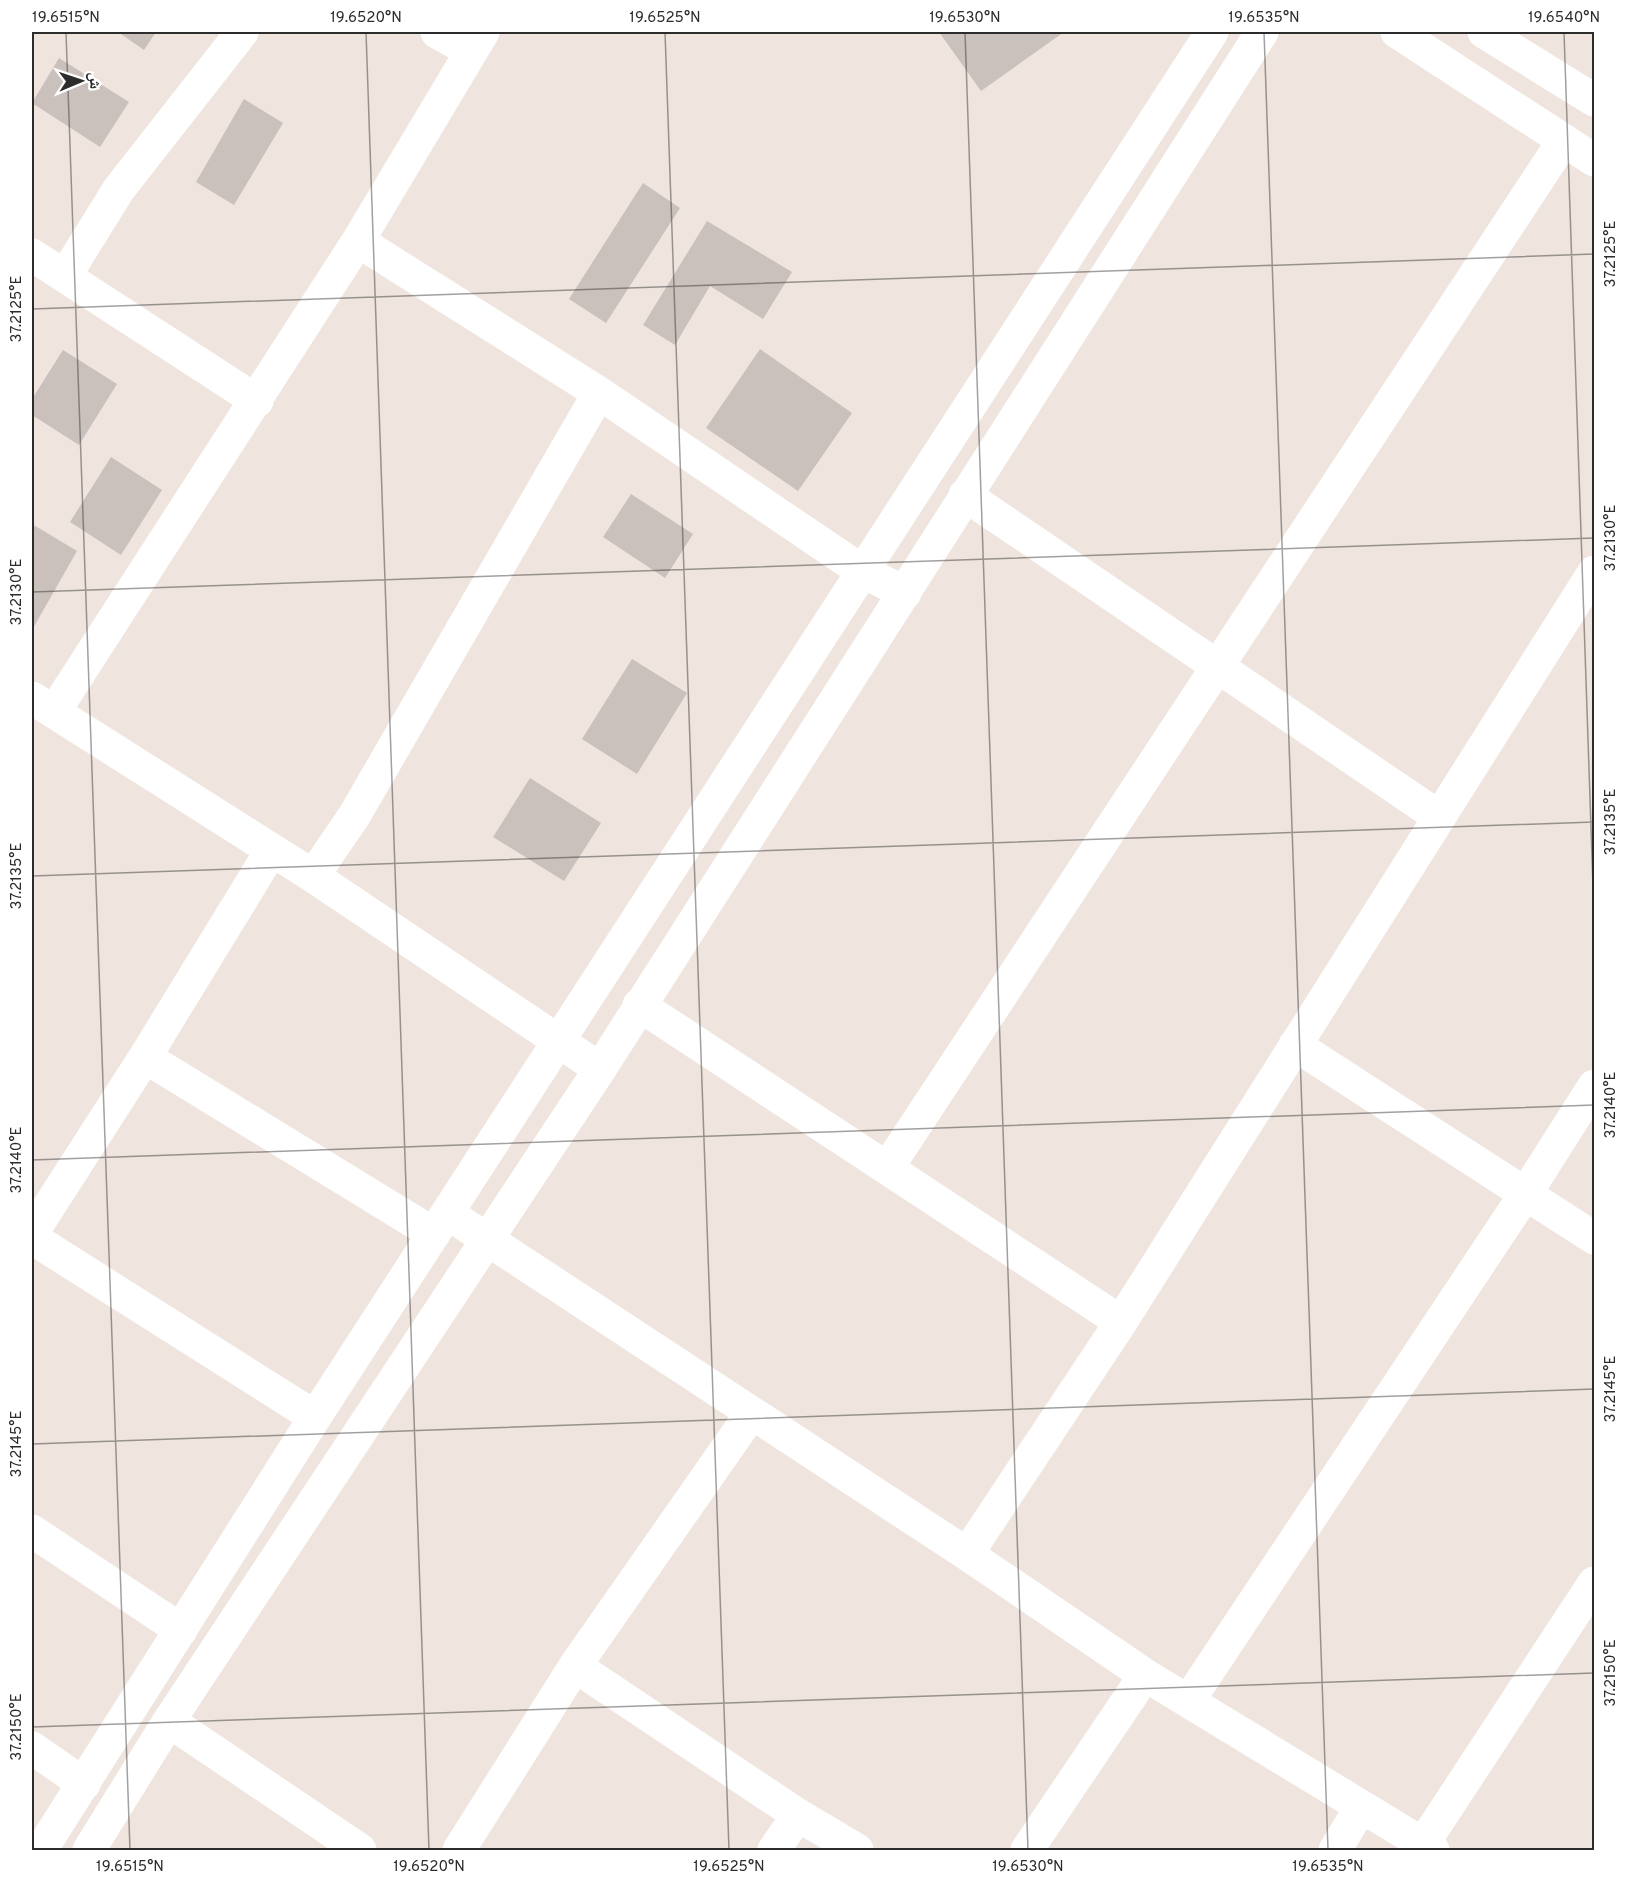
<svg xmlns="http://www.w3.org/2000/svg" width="1626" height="1882" font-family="Overpass,'Noto Naskh Arabic',sans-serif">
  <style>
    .building { fill: #cac1bd }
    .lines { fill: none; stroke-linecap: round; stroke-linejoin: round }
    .minor { stroke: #fff; stroke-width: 33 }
    .ticks { fill: none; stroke: #2c2c2c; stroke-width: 1.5; stroke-opacity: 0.45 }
    .neatline { fill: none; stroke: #2c2c2c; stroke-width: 2 }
    .ticks-label { font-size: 15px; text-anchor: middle; fill: #2c2c2c }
  </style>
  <rect width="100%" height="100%" fill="#efe4de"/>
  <path class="building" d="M118,32H156L144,50Z
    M939,32H1064L981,91Z
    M59,58L129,102L100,147L32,103Z
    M244,99L283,123L234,205L196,182Z
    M643,183L680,208L606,323L569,299Z
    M707,221L792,272L763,319L710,286L675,345L643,325Z
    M760,349L852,413L798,491L706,428Z
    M63,350L117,384L79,445L32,415V399Z
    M111,457L162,490L121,555L70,522Z
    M631,494L693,534L665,578L603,537Z
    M32,524L77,551L32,630Z
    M632,659L687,693L637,774L582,739Z
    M530,778L601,823L564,881L493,837Z"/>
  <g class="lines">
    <path class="minor" d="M437,32L471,51
      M1397,32L1594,160
      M1484,32L1594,100
      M358,241L599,393L862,571L905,593
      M32,255L257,401
      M65,276L119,189L242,32
      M965,495L1439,817
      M32,698L313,876L600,1069
      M54,712L358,241L483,32
      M313,876L354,816L599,393
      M639,1005L1121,1322
      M1295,1045L1594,1238
      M145,1057L434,1234
      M888,1167L1564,140
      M447,1213L967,1554L1145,1675L1433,1850
      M32,1233L145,1057L271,851
      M32,1238L315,1417
      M32,1531L181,1630
      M967,1554L1121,1322L1594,572
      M575,1666L798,1815L857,1850
      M1189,1700L1526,1193L1594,1086
      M169,1721L360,1850
      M32,1748L84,1784
      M1423,1844L1594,1583
      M41,1850L315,1417L1212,32
      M89,1850L169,1721L600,1069L1262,32
      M459,1850L575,1666L751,1414
      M774,1850L798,1815
      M1027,1850L1145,1675
      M1335,1850L1361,1807"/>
  </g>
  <path class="ticks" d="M66,32L130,1850M366,32L429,1850M665,32L729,1850M965,32L1028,1850M1264,32L1328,1850M1564,32L1594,916M32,309L1594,254M32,592L1594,538M32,876L1594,822M32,1160L1594,1105M32,1444L1594,1389M32,1727L1594,1673"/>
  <rect width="1626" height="1882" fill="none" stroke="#ffffff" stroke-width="66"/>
  <g transform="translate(81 81) rotate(88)" stroke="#ffffff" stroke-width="4.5" paint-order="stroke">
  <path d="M0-4.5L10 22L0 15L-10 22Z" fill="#2c2c2c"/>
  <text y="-9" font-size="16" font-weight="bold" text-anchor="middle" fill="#2c2c2c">ش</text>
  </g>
  <rect x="33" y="33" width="1560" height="1816" class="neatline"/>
  <g class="ticks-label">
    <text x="66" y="22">19.6515°N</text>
    <text x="366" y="22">19.6520°N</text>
    <text x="665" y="22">19.6525°N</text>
    <text x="965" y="22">19.6530°N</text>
    <text x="1264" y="22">19.6535°N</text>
    <text x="1564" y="22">19.6540°N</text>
    <text transform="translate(1610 254) rotate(-90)" y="5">37.2125°E</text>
    <text transform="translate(16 309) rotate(-90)" y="5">37.2125°E</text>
    <text transform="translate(1610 538) rotate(-90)" y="5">37.2130°E</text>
    <text transform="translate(16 592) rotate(-90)" y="5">37.2130°E</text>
    <text transform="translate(1610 822) rotate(-90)" y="5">37.2135°E</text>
    <text transform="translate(16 876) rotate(-90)" y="5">37.2135°E</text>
    <text transform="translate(1610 1105) rotate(-90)" y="5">37.2140°E</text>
    <text transform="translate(16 1160) rotate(-90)" y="5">37.2140°E</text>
    <text transform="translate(1610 1389) rotate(-90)" y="5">37.2145°E</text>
    <text transform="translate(16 1444) rotate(-90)" y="5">37.2145°E</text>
    <text transform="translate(1610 1673) rotate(-90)" y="5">37.2150°E</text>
    <text transform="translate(16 1727) rotate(-90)" y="5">37.2150°E</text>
    <text x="130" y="1871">19.6515°N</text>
    <text x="429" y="1871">19.6520°N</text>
    <text x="729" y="1871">19.6525°N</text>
    <text x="1028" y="1871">19.6530°N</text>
    <text x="1328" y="1871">19.6535°N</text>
  </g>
</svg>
